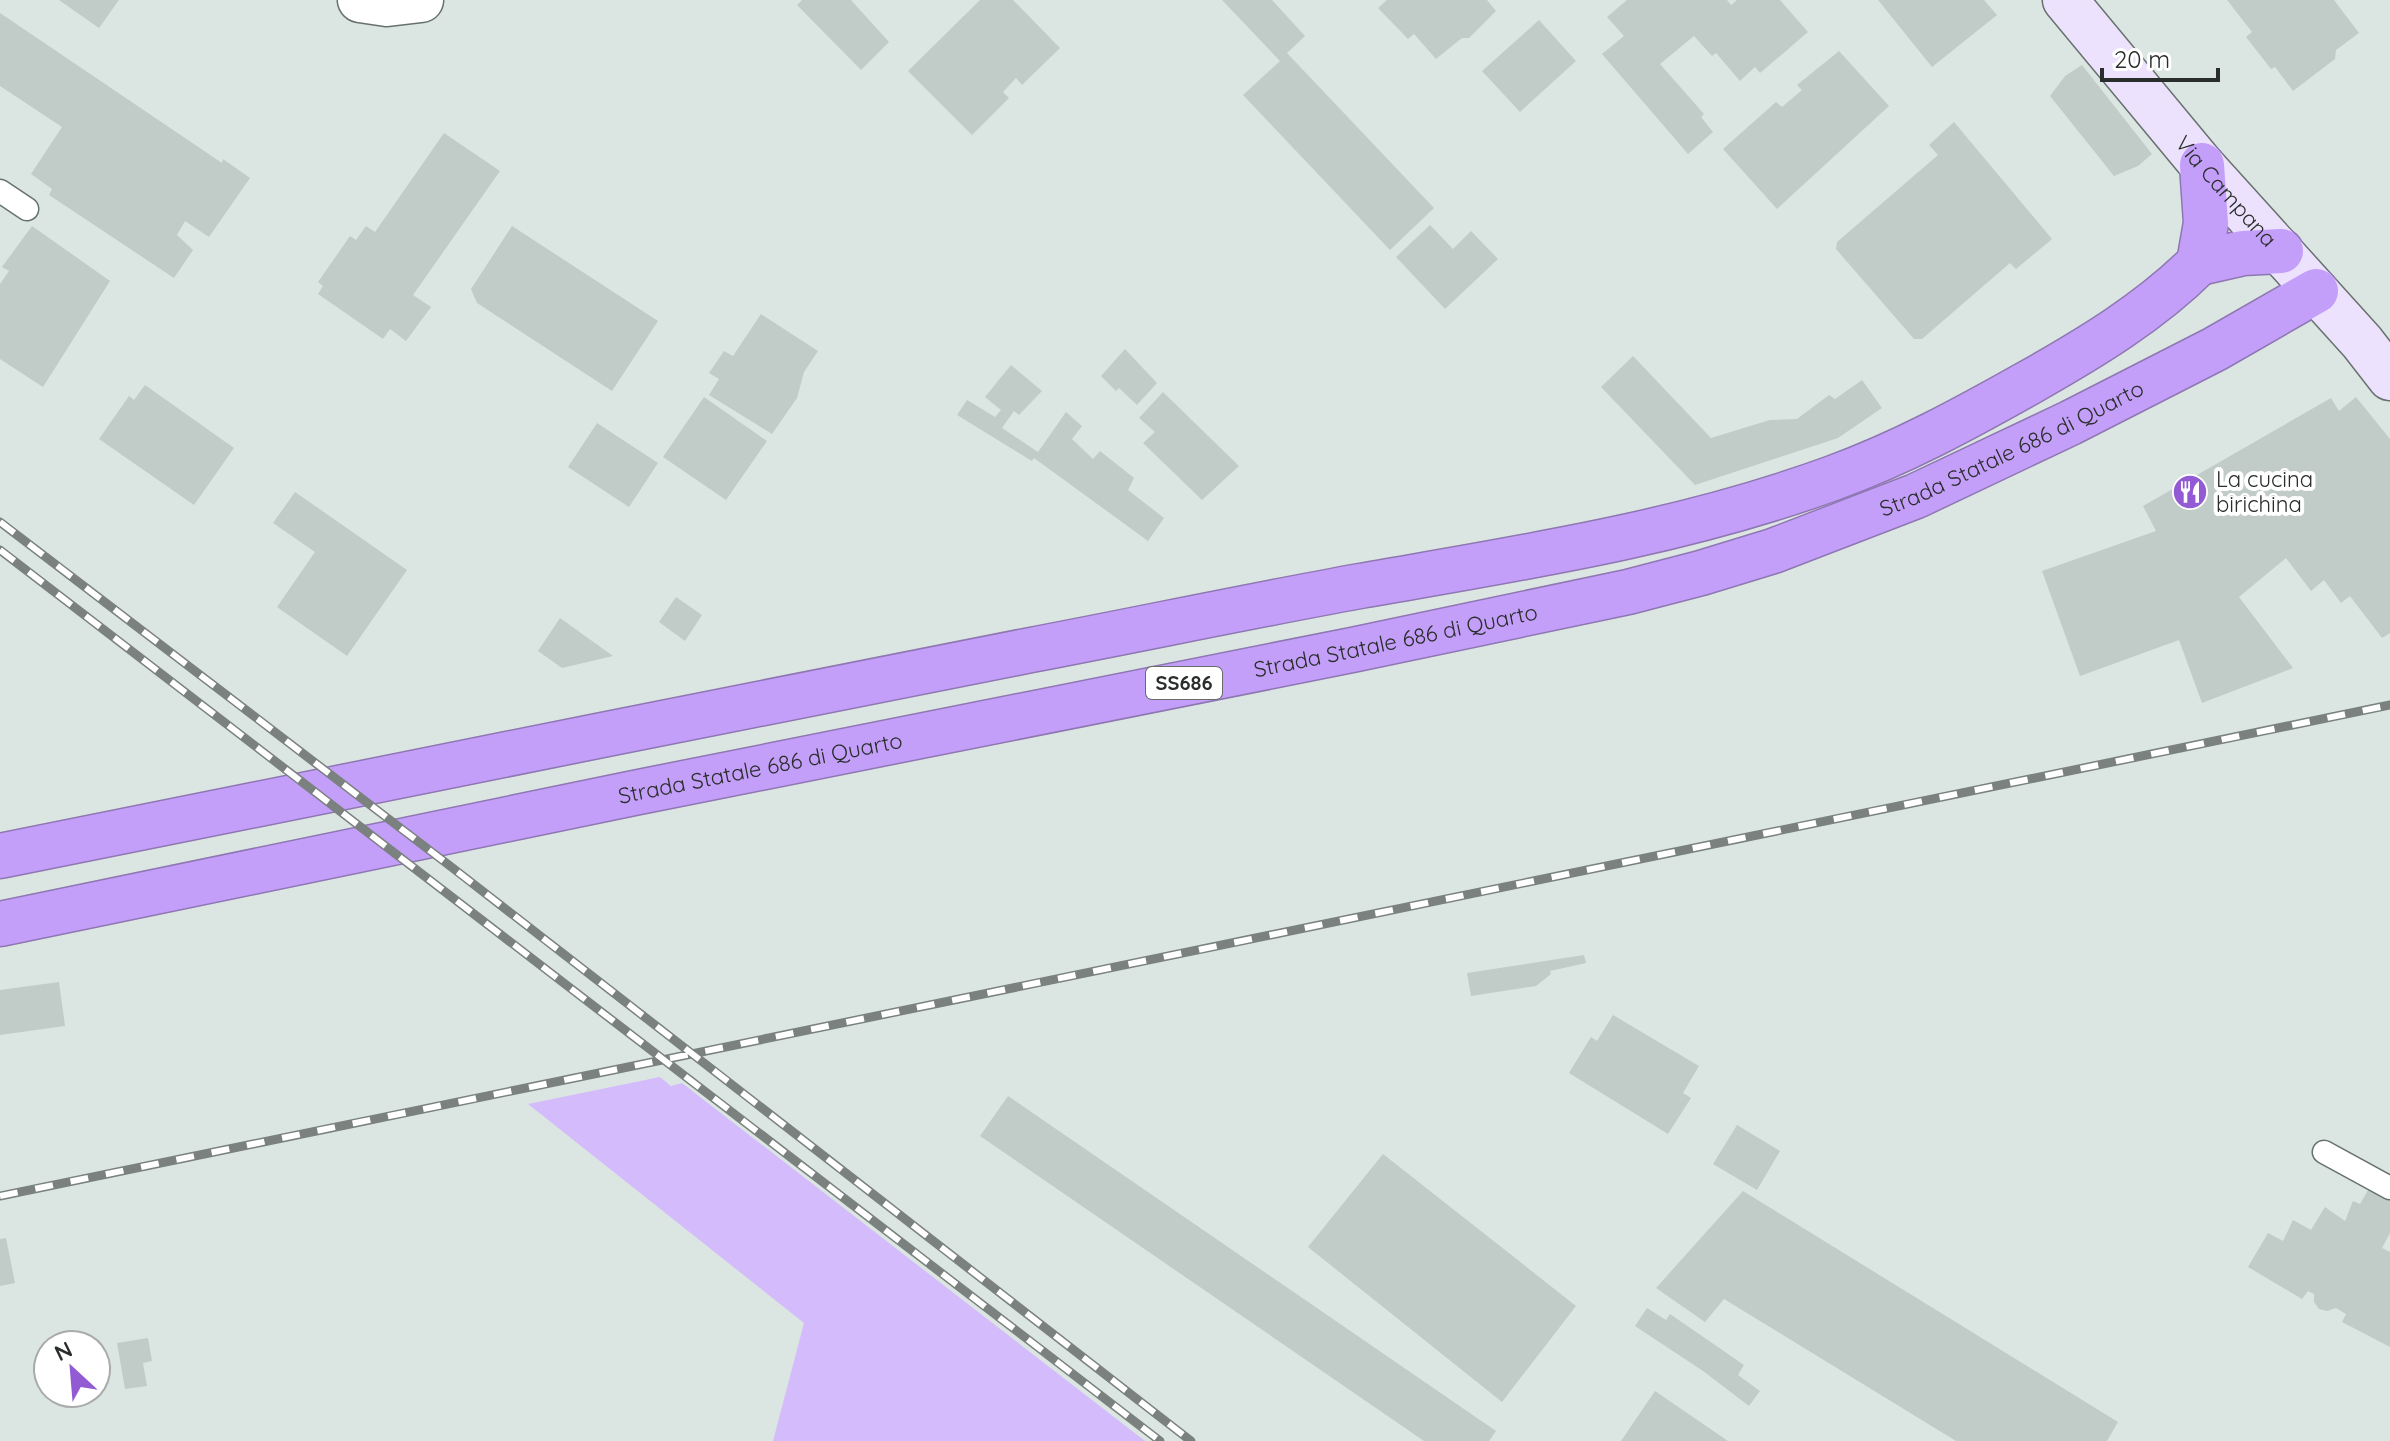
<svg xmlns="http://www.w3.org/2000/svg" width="2390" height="1441" font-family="Quicksand,sans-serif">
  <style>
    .green { fill: #d4bbfb }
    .building { fill: #c1cbc7 }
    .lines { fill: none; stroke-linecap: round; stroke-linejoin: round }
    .lane-casing { stroke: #67716d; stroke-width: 25 }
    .street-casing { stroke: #67716d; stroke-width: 47 }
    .secondary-casing { stroke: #67716d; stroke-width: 47 }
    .highway-casing { stroke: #8e77b2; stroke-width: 47 }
    .lane { stroke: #fff; stroke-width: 22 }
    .street { stroke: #fff; stroke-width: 44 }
    .secondary { stroke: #ede2fe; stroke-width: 44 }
    .highway { stroke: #c49ffa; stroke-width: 44 }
    .rail-casing { stroke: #7a817e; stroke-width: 9 }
    .rail { stroke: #fff; stroke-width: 6; stroke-dasharray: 18; stroke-linecap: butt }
    .labels { text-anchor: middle; stroke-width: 8; stroke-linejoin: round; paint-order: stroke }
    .shield { fill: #fff; stroke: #696c6b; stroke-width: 2 }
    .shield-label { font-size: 20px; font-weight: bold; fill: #292d2b }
    .street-label { font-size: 22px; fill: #292d2b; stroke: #fff }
    .poi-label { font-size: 22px; fill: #292d2b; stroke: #fff; text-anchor: start }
  </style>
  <rect width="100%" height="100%" fill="#dbe6e2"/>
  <path class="green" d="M660,1077L671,1086L682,1083L1145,1441H773L804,1323L528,1104Z"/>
  <path class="building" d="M59,0H119L99,28Z
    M802,0H851L889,42L861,70L797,5Z
    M980,0H1013L1060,48L1022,85L1016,78L1003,92L1009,98L972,135L908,71Z
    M1222,0H1272L1305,36L1287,53L1434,208L1390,250L1243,95L1280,61Z
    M1387,0H1487L1496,11L1469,38H1462L1436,59L1414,34L1408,39L1378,8Z
    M1627,0H1727L1731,5L1737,0H1780L1808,32L1760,73L1755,67L1740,81L1716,53L1712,56L1694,36L1660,64L1704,114L1701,117L1713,132L1688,154L1602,54L1624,36L1607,17Z
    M1878,0H1984L1997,15L1932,67Z
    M2227,0H2334L2359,33L2336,50L2335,59L2293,91L2275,67L2271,69L2246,37L2252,32Z
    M0,13L222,163L223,159L250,178L209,237L185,221L177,235L193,250L174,278L49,195L52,189L31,174L62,127L0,86Z
    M1539,20L1576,61L1520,112L1482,71Z
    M1839,51L1889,106L1777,209L1723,149L1776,102L1782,107L1802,90L1797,85Z
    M2082,65L2152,154L2138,166L2114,176L2050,96L2065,76Z
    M1954,122L2052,239L2016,269L2010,263L1922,339H1914L1836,249L1837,242L1938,155L1929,145Z
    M444,133L500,171L413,295L431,307L406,341L390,329L383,339L318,294L323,286L318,282L350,236L356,240L366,226L375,232Z
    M1430,225L1453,249L1471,231L1498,259L1445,309L1396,257Z
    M32,226L110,281L43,387L0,359V284L9,271L2,267Z
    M512,226L658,321L612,391L477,303L471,289Z
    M761,314L818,351L804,372L797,398L772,434L709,395L719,379L709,373L724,351L733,356Z
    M1125,349L1157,383L1137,405L1119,388L1116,391L1101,376Z
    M1633,356L1711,438L1770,420L1797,419L1829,395L1835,399L1862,380L1882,408L1838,438L1695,485L1601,387Z
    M1011,365L1042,391L1019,415L1014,411L1002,428L1038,452L1066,412L1082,426L1072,439L1093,459L1100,451L1134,478L1128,490L1164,518L1148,541L1034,458L1032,461L957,415L967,400L995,417L1001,410L985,397Z
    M145,385L234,448L194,505L99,439L129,396L134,400Z
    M1163,392L1239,466L1202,500L1143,443L1155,432L1139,418Z
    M704,397L767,441L726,500L663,457Z
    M2356,397L2390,439V633L2382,638L2350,596L2341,603L2324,580L2311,591L2286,558L2239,597L2293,668L2202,703L2179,640L2080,676L2042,571L2156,531L2143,506L2331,398L2339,411Z
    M597,423L658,463L629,507L568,467Z
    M295,492L407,570L347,656L277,607L315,552L273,523Z
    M676,597L702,615L685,641L659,622Z
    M560,618L613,656L562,668L538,651Z
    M1584,955L1586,963L1550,971L1551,974L1536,986L1471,996L1467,973Z
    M59,982L65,1026L0,1035V990Z
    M1613,1015L1699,1066L1683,1093L1691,1098L1668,1134L1569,1073L1591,1037L1597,1041Z
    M1008,1096L1496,1431L1489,1441H1424L980,1136Z
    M1737,1125L1780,1151L1757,1190L1713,1164Z
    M1383,1154L1576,1306L1502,1402L1308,1247Z
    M2371,1185L2390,1196V1233L2382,1248L2390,1252V1347L2342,1322L2346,1314L2336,1308L2327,1311L2319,1309L2314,1302V1294L2308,1291L2302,1299L2248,1267L2268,1233L2283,1241L2293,1220L2311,1230L2325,1207L2345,1221L2353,1201L2360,1204Z
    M1743,1191L2118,1422L2107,1441H1956L1724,1299L1705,1322L1656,1288Z
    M6,1238L15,1283L0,1286V1239Z
    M1647,1308L1666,1320L1670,1314L1744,1365L1738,1375L1760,1391L1749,1406L1703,1371L1635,1326Z
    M148,1338L152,1361L143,1363L147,1386L125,1389L117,1343Z
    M1655,1391L1728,1441H1621Z"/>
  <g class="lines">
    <g class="lane-casing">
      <path id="lane" d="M0,191L27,209
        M2324,1152L2390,1188"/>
    </g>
    <g class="street-casing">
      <path id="street" d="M360,0L387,4L421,0"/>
    </g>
    <g class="secondary-casing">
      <g id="secondary">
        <path id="s1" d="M2065,0L2202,165L2362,342L2390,378"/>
      </g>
    </g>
    <g class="highway-casing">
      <g id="highway">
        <path d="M2199,263L2206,223L2202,165"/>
        <path d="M2199,263L2243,253L2281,251"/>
        <path d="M0,856C344,786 687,718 1031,650C1141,629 1250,606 1360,586C1520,558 1680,534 1833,478C1902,453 1966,418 2030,382C2090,348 2150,312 2199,263"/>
        <path id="s2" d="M0,924L634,793L1352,650L1628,592L1701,573L1773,551L1916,496L2070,423L2215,349L2316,291"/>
      </g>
    </g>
    <use href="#lane" class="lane"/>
    <use href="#street" class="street"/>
    <use href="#secondary" class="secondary"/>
    <use href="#highway" class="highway"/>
    <g class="rail-casing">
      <path id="rail" d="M0,522L454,869L1191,1441
        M0,550L1160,1441
        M0,1196L2390,705"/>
    </g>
    <use href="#rail" class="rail"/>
  </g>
  <defs>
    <g id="restaurant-disc" transform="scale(1.8)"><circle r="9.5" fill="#925bd4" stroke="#fff"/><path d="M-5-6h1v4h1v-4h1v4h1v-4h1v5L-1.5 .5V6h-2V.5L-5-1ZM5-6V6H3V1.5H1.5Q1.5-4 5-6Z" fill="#fff"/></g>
  </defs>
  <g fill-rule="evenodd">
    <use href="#restaurant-disc" x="2190" y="492"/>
  </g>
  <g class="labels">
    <rect class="shield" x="1146" y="667" width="76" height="32" rx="6"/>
    <g class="shield-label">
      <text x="1184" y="690">SS686</text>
    </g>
    <g class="street-label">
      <text dy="8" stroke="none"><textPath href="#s1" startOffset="250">Via Campana</textPath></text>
      <text dy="8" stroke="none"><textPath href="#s2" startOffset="2072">Strada Statale 686 di Quarto</textPath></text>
      <text dy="8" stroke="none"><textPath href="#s2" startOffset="1424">Strada Statale 686 di Quarto</textPath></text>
      <text dy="8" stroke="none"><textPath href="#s2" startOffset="776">Strada Statale 686 di Quarto</textPath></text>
    </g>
    <g class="poi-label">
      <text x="2216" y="487">La cucina<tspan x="2216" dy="25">birichina</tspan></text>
    </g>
  </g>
  <g transform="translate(72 1369) rotate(334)"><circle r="38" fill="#ffffff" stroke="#a9abaa" stroke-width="2"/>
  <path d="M0-6L14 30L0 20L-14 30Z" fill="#925bd4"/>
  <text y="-12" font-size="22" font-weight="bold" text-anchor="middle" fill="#292d2b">N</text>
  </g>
  <path d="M2102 68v12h116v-12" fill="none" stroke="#292d2b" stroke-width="4"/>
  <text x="2114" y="68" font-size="24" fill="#292d2b" stroke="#ffffff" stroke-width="6" paint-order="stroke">20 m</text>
</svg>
